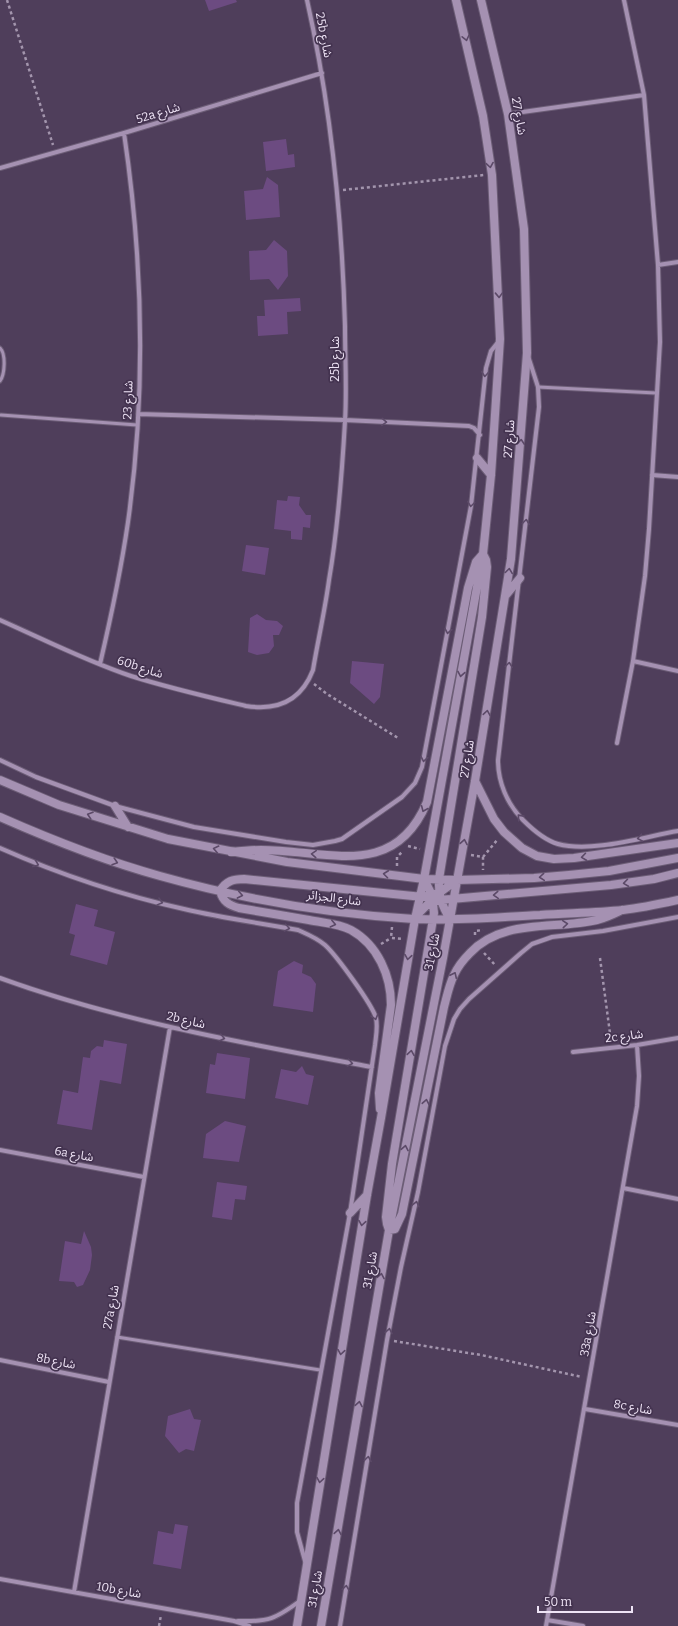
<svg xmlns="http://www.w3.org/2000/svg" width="678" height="1626" font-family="Bitter,'Noto Sans Arabic',serif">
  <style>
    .building { fill: #6c4b81 }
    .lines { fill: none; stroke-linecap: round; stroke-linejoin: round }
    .lane-casing { stroke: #6c5d76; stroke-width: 5 }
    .street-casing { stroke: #6c5d76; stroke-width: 6 }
    .secondary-casing { stroke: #6c5d76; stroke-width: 10 }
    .path { stroke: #a395ad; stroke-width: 2.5; stroke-dasharray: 3 3; stroke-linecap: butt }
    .lane { stroke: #a591b2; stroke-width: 3 }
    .street { stroke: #a591b2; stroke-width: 4 }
    .secondary { stroke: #a591b2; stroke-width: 8 }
    .oneway { stroke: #5c4a68 }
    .labels { text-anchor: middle; stroke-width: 3.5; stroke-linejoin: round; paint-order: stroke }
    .street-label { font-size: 12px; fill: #eee3f5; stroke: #443350 }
  </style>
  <rect width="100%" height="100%" fill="#4f3e5b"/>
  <path class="building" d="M205,0H236L237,2L209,11Z
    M286,139L288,155L294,154L295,167L266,171L263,142Z
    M267,177L278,185L280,217L246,220L244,191L263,189Z
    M274,240L287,251L288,276L278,290L269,279L250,280L249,251L266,250Z
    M300,298L301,311L287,312L288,334L258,336L257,316H265L264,300Z
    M288,496L300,497L299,505L306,515H311L310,528L303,527L302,540L291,539V531L274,529L277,500L287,501Z
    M246,545L269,548L265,575L242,571Z
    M257,614L266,620L277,621L283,626L279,635H273L274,646L269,653L257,655L248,652L250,618Z
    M352,661L384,664L380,697L374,704L350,683Z
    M76,904L98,910L94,926L115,932L107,965L70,955L75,935L69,933Z
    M294,961L303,965L302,973L311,977L316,984L313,1012L273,1006L278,971Z
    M104,1040L127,1044L121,1084L100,1080L92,1130L57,1124L63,1090L78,1093L83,1057L90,1058L91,1051L97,1046L103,1047Z
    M217,1053L250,1058L245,1099L206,1093L210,1064L215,1065Z
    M302,1066L306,1074L314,1076L308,1105L275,1098L281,1069L296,1072Z
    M225,1121L246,1126L239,1162L203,1158L206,1134Z
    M217,1182L247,1186L245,1200L235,1199L232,1220L212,1217Z
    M84,1231L91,1247L92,1255L90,1270L83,1285L77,1287L74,1282L59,1281L65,1241L81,1244Z
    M190,1409L194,1419L201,1420L194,1451L186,1449L179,1453L165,1436L168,1416Z
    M175,1524L188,1526L181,1569L153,1564L158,1531L173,1534Z"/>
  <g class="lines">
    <g class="lane-casing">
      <path id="lane" d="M0,348C6,354 5,374 0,381
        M538,387L656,393
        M1,415L137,425
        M117,1337L320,1370"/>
    </g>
    <g class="street-casing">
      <path id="street" d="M508,114L644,95
        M0,168L124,133L322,73
        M658,265L678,262
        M529,359L538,387L539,407L498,760C498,782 507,804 523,820C532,829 544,840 558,844C592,853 643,837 678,831
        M138,414L345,420L469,426L474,428L480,435
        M652,475L678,477
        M0,620C43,639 86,661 131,676C169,688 208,697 246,706C278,711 301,701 313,670C318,640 325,610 329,580C338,528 342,474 345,421C347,390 345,358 345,326C342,217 331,107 307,0
        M633,661L678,671
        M100,664C111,617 121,570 128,522C146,394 143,261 124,133
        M617,743L633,661L645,576L649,529L660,342L658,265L644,95L624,0
        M0,760L36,777L115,806L194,827L286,842L313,845L335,841L342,839L402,797L415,783L422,767L471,506L486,368L491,351L499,341
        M0,848C59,874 121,895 184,909C222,918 260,923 298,930C307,934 317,938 325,945C336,955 372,1004 376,1018C378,1027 376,1036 375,1045L350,1213L297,1503V1532L305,1561
        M0,978C118,1021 248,1044 372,1067
        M573,1052L637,1045L678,1038
        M0,1150L144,1177
        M623,1188L678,1199
        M0,1360L109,1382
        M585,1409L678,1425
        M0,1579L234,1621L249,1626
        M74,1592L170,1027
        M547,1620L583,1626
        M238,1621C269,1622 275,1619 300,1601
        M340,1626L387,1340L401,1267L418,1192L445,1046L454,1019L460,1009L469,999L521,953L532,944L552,937L603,931L678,917
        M546,1626L637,1106L639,1076L637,1045"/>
    </g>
    <g class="secondary-casing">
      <path id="secondary" d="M477,458L491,475
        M506,595L520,578
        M0,780L59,805L168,839L287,862L424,879L457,880L534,878L569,875L609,871L678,858
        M475,781L494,819L504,832L522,848L537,856L554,859L574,858L678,843
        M115,806L128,827
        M0,817C52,840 105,861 160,876C242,899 329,914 414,919C456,921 498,917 540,915C567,913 595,913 623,910C642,908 660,904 678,900
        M231,852C241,851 251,850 261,850C327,850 394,881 427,802L468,588L476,562L483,554L486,560L487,567L482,617L439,879C438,895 442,906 450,919
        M424,879L432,895L434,913L392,1164L386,1217L387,1224L389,1230L395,1229L402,1214L444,1007C447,996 449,985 454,975C458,966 464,959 470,953C503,918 554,930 597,920C606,918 614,914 622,910
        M417,915L429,903L440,900L611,885L654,879L678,873
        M380,1109L379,1093L391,1005C391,976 378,945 351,930C338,923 323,923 309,920C286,916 262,912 239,908C229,905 223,902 220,891C226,881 233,879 244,879L423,897L439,893L457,880
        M350,1213L367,1195
        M297,1626L367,1195L381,1118L415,919L424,879L483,554L491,475L500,339L492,175L483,116L456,0
        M321,1626L389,1230L443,958L475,781L511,559L527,353L524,229L508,114L481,0"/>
    </g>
    <path class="path" d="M7,0L53,145
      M343,190L484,175
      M314,684L327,694L398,738
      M408,846L420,849
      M471,855L483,857V870
      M483,857L498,839
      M397,866V857L403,851
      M392,927L391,938L403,939
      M475,935V931L483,930
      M381,944L391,938
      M484,953L496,966
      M600,958L611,1041
      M394,1341L481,1355L582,1377
      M159,1626L161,1615"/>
    <use href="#lane" class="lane"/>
    <use href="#street" class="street"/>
    <use href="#secondary" class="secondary"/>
  </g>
  <defs><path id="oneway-chevron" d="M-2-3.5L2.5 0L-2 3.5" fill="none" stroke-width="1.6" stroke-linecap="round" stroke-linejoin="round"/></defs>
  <g class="oneway">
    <use href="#oneway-chevron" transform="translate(466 38) rotate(77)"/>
    <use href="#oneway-chevron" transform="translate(490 165) rotate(81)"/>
    <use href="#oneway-chevron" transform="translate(499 295) rotate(88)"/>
    <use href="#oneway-chevron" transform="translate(485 374) rotate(95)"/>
    <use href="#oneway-chevron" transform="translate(384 422) rotate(3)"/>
    <use href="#oneway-chevron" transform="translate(521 442) rotate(-86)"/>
    <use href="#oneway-chevron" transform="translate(471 504) rotate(98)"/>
    <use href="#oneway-chevron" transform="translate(526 522) rotate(-83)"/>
    <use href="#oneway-chevron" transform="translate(509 571) rotate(-82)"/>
    <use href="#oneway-chevron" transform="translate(448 631) rotate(101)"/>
    <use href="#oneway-chevron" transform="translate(509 665) rotate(-83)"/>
    <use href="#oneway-chevron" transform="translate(461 674) rotate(100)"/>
    <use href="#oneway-chevron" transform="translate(487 713) rotate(-81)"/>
    <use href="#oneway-chevron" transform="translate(424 759) rotate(101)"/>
    <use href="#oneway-chevron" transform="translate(424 809) rotate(113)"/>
    <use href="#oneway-chevron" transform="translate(90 815) rotate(-162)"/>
    <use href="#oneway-chevron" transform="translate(520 817) rotate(-132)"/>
    <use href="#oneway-chevron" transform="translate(640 838) rotate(170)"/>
    <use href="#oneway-chevron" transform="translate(464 842) rotate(-80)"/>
    <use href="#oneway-chevron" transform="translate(216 849) rotate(-168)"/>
    <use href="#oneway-chevron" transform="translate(314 854) rotate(-176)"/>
    <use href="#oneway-chevron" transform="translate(584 857) rotate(172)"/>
    <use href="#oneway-chevron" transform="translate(115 862) rotate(18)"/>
    <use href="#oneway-chevron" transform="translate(36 864) rotate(21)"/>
    <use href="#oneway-chevron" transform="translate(386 874) rotate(-173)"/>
    <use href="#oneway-chevron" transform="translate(542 877) rotate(175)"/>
    <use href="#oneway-chevron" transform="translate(626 883) rotate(172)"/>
    <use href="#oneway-chevron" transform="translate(240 895) rotate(11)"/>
    <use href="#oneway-chevron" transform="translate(496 895) rotate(176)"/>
    <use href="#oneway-chevron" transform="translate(160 902) rotate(15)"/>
    <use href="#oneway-chevron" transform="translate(333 924) rotate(13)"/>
    <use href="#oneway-chevron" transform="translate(565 924) rotate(-5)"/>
    <use href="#oneway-chevron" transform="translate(287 928) rotate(10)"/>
    <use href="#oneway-chevron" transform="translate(408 957) rotate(99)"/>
    <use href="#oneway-chevron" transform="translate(454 975) rotate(-65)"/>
    <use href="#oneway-chevron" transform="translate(375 1017) rotate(74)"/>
    <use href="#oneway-chevron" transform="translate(222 1038) rotate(12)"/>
    <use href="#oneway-chevron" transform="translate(411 1053) rotate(-81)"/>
    <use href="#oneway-chevron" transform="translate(350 1063) rotate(10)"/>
    <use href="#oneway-chevron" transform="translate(426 1102) rotate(-79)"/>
    <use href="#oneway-chevron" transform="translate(405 1148) rotate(-79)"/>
    <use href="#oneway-chevron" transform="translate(416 1204) rotate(-77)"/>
    <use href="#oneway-chevron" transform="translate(362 1223) rotate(99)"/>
    <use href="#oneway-chevron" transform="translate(381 1276) rotate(-80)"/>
    <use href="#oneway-chevron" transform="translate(389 1331) rotate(-79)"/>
    <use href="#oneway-chevron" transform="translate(341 1352) rotate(99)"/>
    <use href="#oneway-chevron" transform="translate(359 1404) rotate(-80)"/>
    <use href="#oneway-chevron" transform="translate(368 1459) rotate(-81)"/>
    <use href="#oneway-chevron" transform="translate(320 1480) rotate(99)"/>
    <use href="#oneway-chevron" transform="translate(338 1532) rotate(-80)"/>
    <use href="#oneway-chevron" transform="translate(346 1588) rotate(-81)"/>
  </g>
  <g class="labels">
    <g class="street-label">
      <text transform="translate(324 35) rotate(79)" y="4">25b شارع</text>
      <text transform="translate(158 113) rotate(-17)" y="4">52a شارع</text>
      <text transform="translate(519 116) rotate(80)" y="4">شارع 27</text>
      <text transform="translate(335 359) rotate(-90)" y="4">25b شارع</text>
      <text transform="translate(128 400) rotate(-88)" y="4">شارع 23</text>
      <text transform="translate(509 439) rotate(-86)" y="4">شارع 27</text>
      <text transform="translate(140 667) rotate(18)" y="4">60b شارع</text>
      <text transform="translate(467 759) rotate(-81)" y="4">شارع 27</text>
      <text transform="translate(334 898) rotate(7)" y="4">شارع الجزائر</text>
      <text transform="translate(432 952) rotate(-79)" y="4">شارع 31</text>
      <text transform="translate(186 1020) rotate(13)" y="4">2b شارع</text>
      <text transform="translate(624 1036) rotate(-7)" y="4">2c شارع</text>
      <text transform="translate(74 1154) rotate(10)" y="4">6a شارع</text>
      <text transform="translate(370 1270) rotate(-80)" y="4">شارع 31</text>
      <text transform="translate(111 1307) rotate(-80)" y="4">27a شارع</text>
      <text transform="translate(588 1334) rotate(-80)" y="4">33a شارع</text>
      <text transform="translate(56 1361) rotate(11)" y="4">8b شارع</text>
      <text transform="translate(633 1407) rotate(10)" y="4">8c شارع</text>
      <text transform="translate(315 1589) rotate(-80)" y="4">شارع 31</text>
      <text transform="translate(119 1590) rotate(10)" y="4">10b شارع</text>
    </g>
  </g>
  <path d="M538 1606v6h94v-6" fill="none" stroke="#eee3f5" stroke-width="2"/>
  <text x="544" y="1606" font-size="12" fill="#eee3f5" stroke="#443350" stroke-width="3" paint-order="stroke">50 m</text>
</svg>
